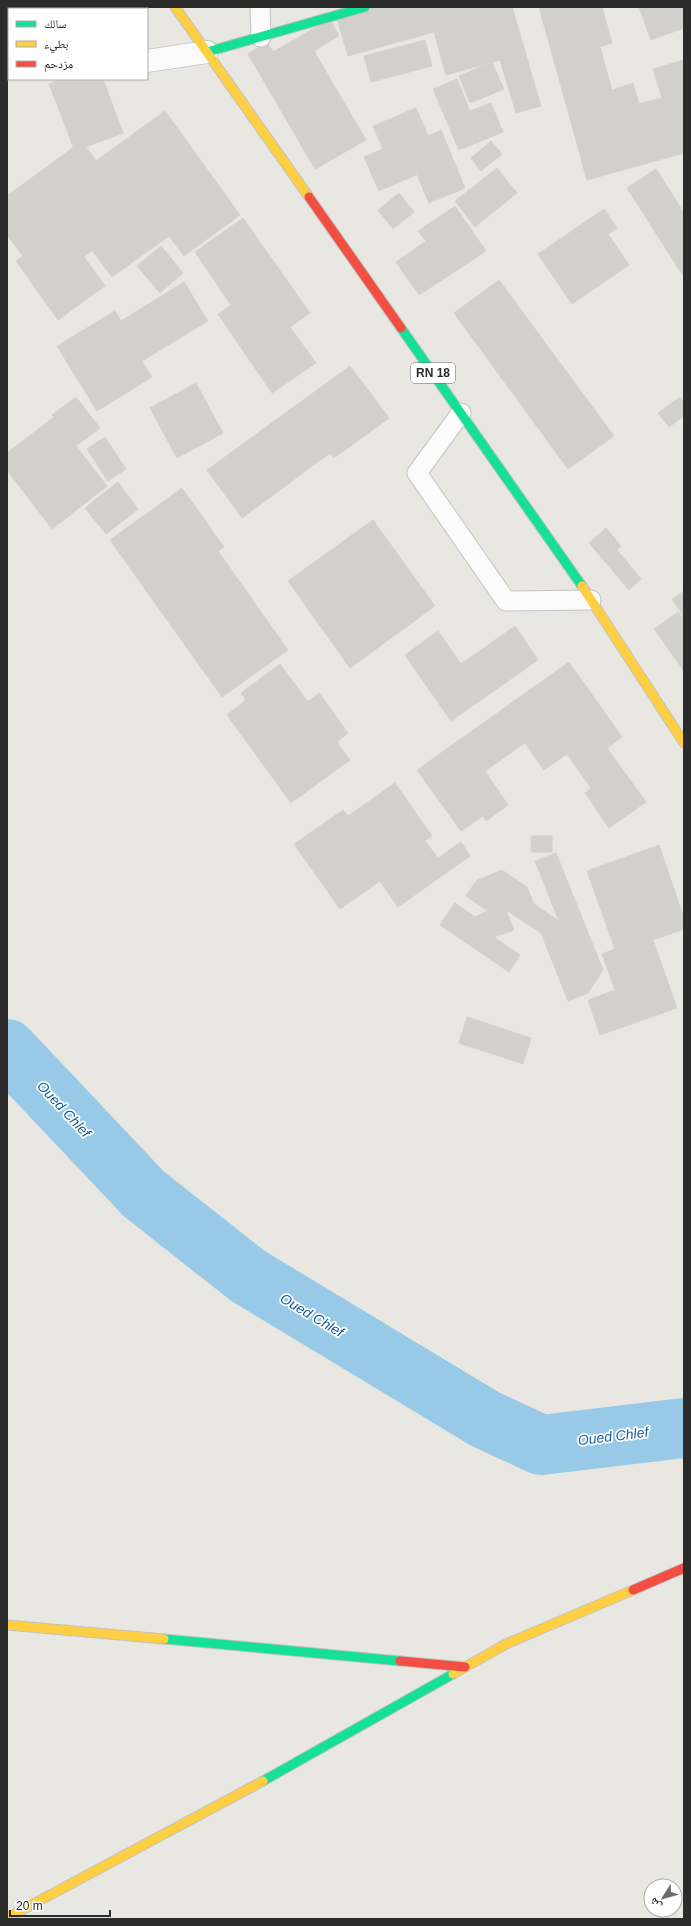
<svg xmlns="http://www.w3.org/2000/svg" width="691" height="1926" font-family="Helvetica,'Noto Naskh Arabic',sans-serif">
  <style>
    .lines { fill: none; stroke-linecap: round; stroke-linejoin: round }
    .river { stroke: #98cae7; stroke-width: 60 }
    .building { fill: #d1d0cd; stroke: #d3d2ce }
    .lane-casing { stroke: #c2c2c2; stroke-width: 21 }
    .street-casing { stroke: #c2c2c2; stroke-width: 24 }
    .fast-casing { stroke: #c2c2c2; stroke-width: 11 }
    .slow-casing { stroke: #c2c2c2; stroke-width: 11 }
    .jam-casing { stroke: #c2c2c2; stroke-width: 11 }
    .lane { stroke: #fcfbfb; stroke-width: 19 }
    .street { stroke: #fcfbfb; stroke-width: 22 }
    .fast { stroke: #16e098; stroke-width: 9 }
    .slow { stroke: #ffcf43; stroke-width: 9 }
    .jam { stroke: #f24e42; stroke-width: 9 }
    .labels { text-anchor: middle; stroke-width: 3.5; stroke-linejoin: round; paint-order: stroke }
    .shield { fill: #fff; stroke: #6b6b6b; stroke-width: 1 }
    .shield-label { font-size: 12px; font-weight: bold; fill: #2b2b2b }
    .water-label { font-size: 14px; font-style: italic; fill: #145a96; stroke: #fff }
  </style>
  <rect width="100%" height="100%" fill="#e8e7e2"/>
  <g class="lines">
    <path class="river" d="M7,1049L144,1194L248,1276L485,1419L541,1445L684,1428"/>
  </g>
  <path class="building" d="M20,7H42L39,9H22Z
    M55,7H93L90,9H56Z
    M363,7H512L541,106L516,113L500,60L446,75L434,32L348,56L336,15Z
    M539,7H602L612,43L600,47L612,90L633,83L639,104L662,98L653,69L684,60V153L587,180Z
    M639,7H684V28L651,40Z
    M330,19L339,36L314,51L366,140L315,169L248,54L267,42L273,52Z
    M425,40L432,66L371,82L364,56Z
    M492,62L504,89L470,103L459,76Z
    M62,79H103L123,133L75,151L49,84Z
    M457,79L470,111L491,103L503,132L459,150L433,89Z
    M416,108L428,136L441,130L465,188L429,203L403,141L383,149L373,126Z
    M165,111L240,215L184,256L169,236L112,277L92,250L84,257L105,286L58,320L16,261L23,256L7,235V196L82,141L96,161Z
    M404,140L418,174L379,191L364,157Z
    M491,141L502,154L481,171L471,158Z
    M497,168L517,193L475,227L455,201Z
    M656,169L684,213V277L627,188Z
    M399,193L414,212L393,229L378,210Z
    M455,206L486,251L419,295L396,262L426,241L418,231Z
    M604,209L617,228L608,234L629,265L572,304L538,254Z
    M243,218L310,313L290,327L316,363L272,393L218,314L231,305L195,252Z
    M161,246L183,273L160,293L137,266Z
    M499,280L614,436L568,469L454,313Z
    M184,282L208,321L142,361L152,377L97,411L57,346L115,311L121,321Z
    M350,366L389,418L334,458L330,453L242,518L207,470Z
    M196,383L223,433L177,458L150,408Z
    M76,397L100,428L76,446L107,486L52,529L7,470V453L54,417L52,415Z
    M680,397L684,402V416L669,427L658,413Z
    M105,437L126,469L108,481L87,449Z
    M118,482L138,509L106,534L85,508Z
    M182,488L224,547L218,551L288,650L222,697L110,540Z
    M373,520L435,606L350,668L288,581Z
    M606,528L621,546L617,550L641,579L629,590L589,543Z
    M684,591V617L672,599Z
    M678,612L684,619V671L654,629Z
    M515,626L538,660L451,721L405,655L438,631L461,664Z
    M569,662L622,737L607,748L646,802L609,828L585,793L591,788L567,754L544,770L525,743L485,771L508,805L486,821L483,816L461,831L417,770Z
    M280,664L308,702L319,693L348,733L337,742L350,760L291,803L227,715L246,700L241,693Z
    M395,783L432,836L425,841L438,858L461,842L470,856L398,907L380,881L340,909L294,844L343,810L348,816Z
    M531,836H552V852H531Z
    M659,845L684,918V929L653,940L677,1008L600,1035L588,1000L615,990L602,954L615,949L587,871Z
    M556,853L603,970L588,993L568,1001L541,933L506,910L514,930L494,937L520,955L509,972L440,925L455,903L475,917L488,911L466,896L476,881L502,870L527,887L534,904L559,921L535,861Z
    M467,1017L531,1038L523,1064L459,1043Z"/>
  <g class="lines">
    <g class="lane-casing">
      <path id="lane" d="M260,7L261,37
        M461,413L417,473L506,601L591,600"/>
    </g>
    <g class="street-casing">
      <path id="street" d="M7,55H9
        M147,61L207,52"/>
    </g>
    <g class="fast-casing">
      <path id="fast" d="M207,52L365,7
        M401,328L582,586
        M164,1639L400,1661
        M263,1781L453,1674"/>
    </g>
    <g class="slow-casing">
      <path id="slow" d="M175,7L309,197
        M582,586L684,743
        M7,1625L164,1639
        M453,1674L506,1644L633,1590
        M7,1918L263,1781"/>
    </g>
    <g class="jam-casing">
      <path id="jam" d="M309,197L401,328
        M633,1590L684,1568
        M400,1661L465,1667"/>
    </g>
    <use href="#lane" class="lane"/>
    <use href="#street" class="street"/>
    <use href="#fast" class="fast"/>
    <use href="#slow" class="slow"/>
    <use href="#jam" class="jam"/>
  </g>
  <g class="labels">
    <rect class="shield" x="411" y="363" width="44" height="20" rx="3"/>
    <g class="shield-label">
      <text x="433" y="377">RN 18</text>
    </g>
    <g class="water-label">
      <text transform="translate(64 1109) rotate(47)" y="5">Oued Chlef</text>
      <text transform="translate(312 1315) rotate(31)" y="5">Oued Chlef</text>
      <text transform="translate(613 1436) rotate(-7)" y="5">Oued Chlef</text>
    </g>
  </g>
  <rect width="691" height="1926" fill="none" stroke="#2b2b2b" stroke-width="16"/>
  <rect x="8" y="8" width="140" height="72" fill="#ffffff" stroke="#aaaaaa"/>
  <rect x="16" y="21" width="20" height="6" fill="#16e098" stroke="#aaaaaa"/>
  <text x="44" y="28" font-size="12" fill="#2b2b2b">سالك</text>
  <rect x="16" y="41" width="20" height="6" fill="#ffcf43" stroke="#aaaaaa"/>
  <text x="44" y="48" font-size="12" fill="#2b2b2b">بطيء</text>
  <rect x="16" y="61" width="20" height="6" fill="#f24e42" stroke="#aaaaaa"/>
  <text x="44" y="68" font-size="12" fill="#2b2b2b">مزدحم</text>
  <g transform="translate(663 1898) rotate(233)"><circle r="19" fill="#ffffff" stroke="#aaaaaa"/>
  <path d="M0-3L7 15L0 10L-7 15Z" fill="#6d6d6b"/>
  <text y="-6" font-size="11" font-weight="bold" text-anchor="middle" fill="#2b2b2b">ش</text>
  </g>
  <path d="M10 1910v6h100v-6" fill="none" stroke="#2b2b2b" stroke-width="2"/>
  <text x="16" y="1910" font-size="12" fill="#2b2b2b" stroke="#ffffff" stroke-width="3" paint-order="stroke">20 m</text>
</svg>
